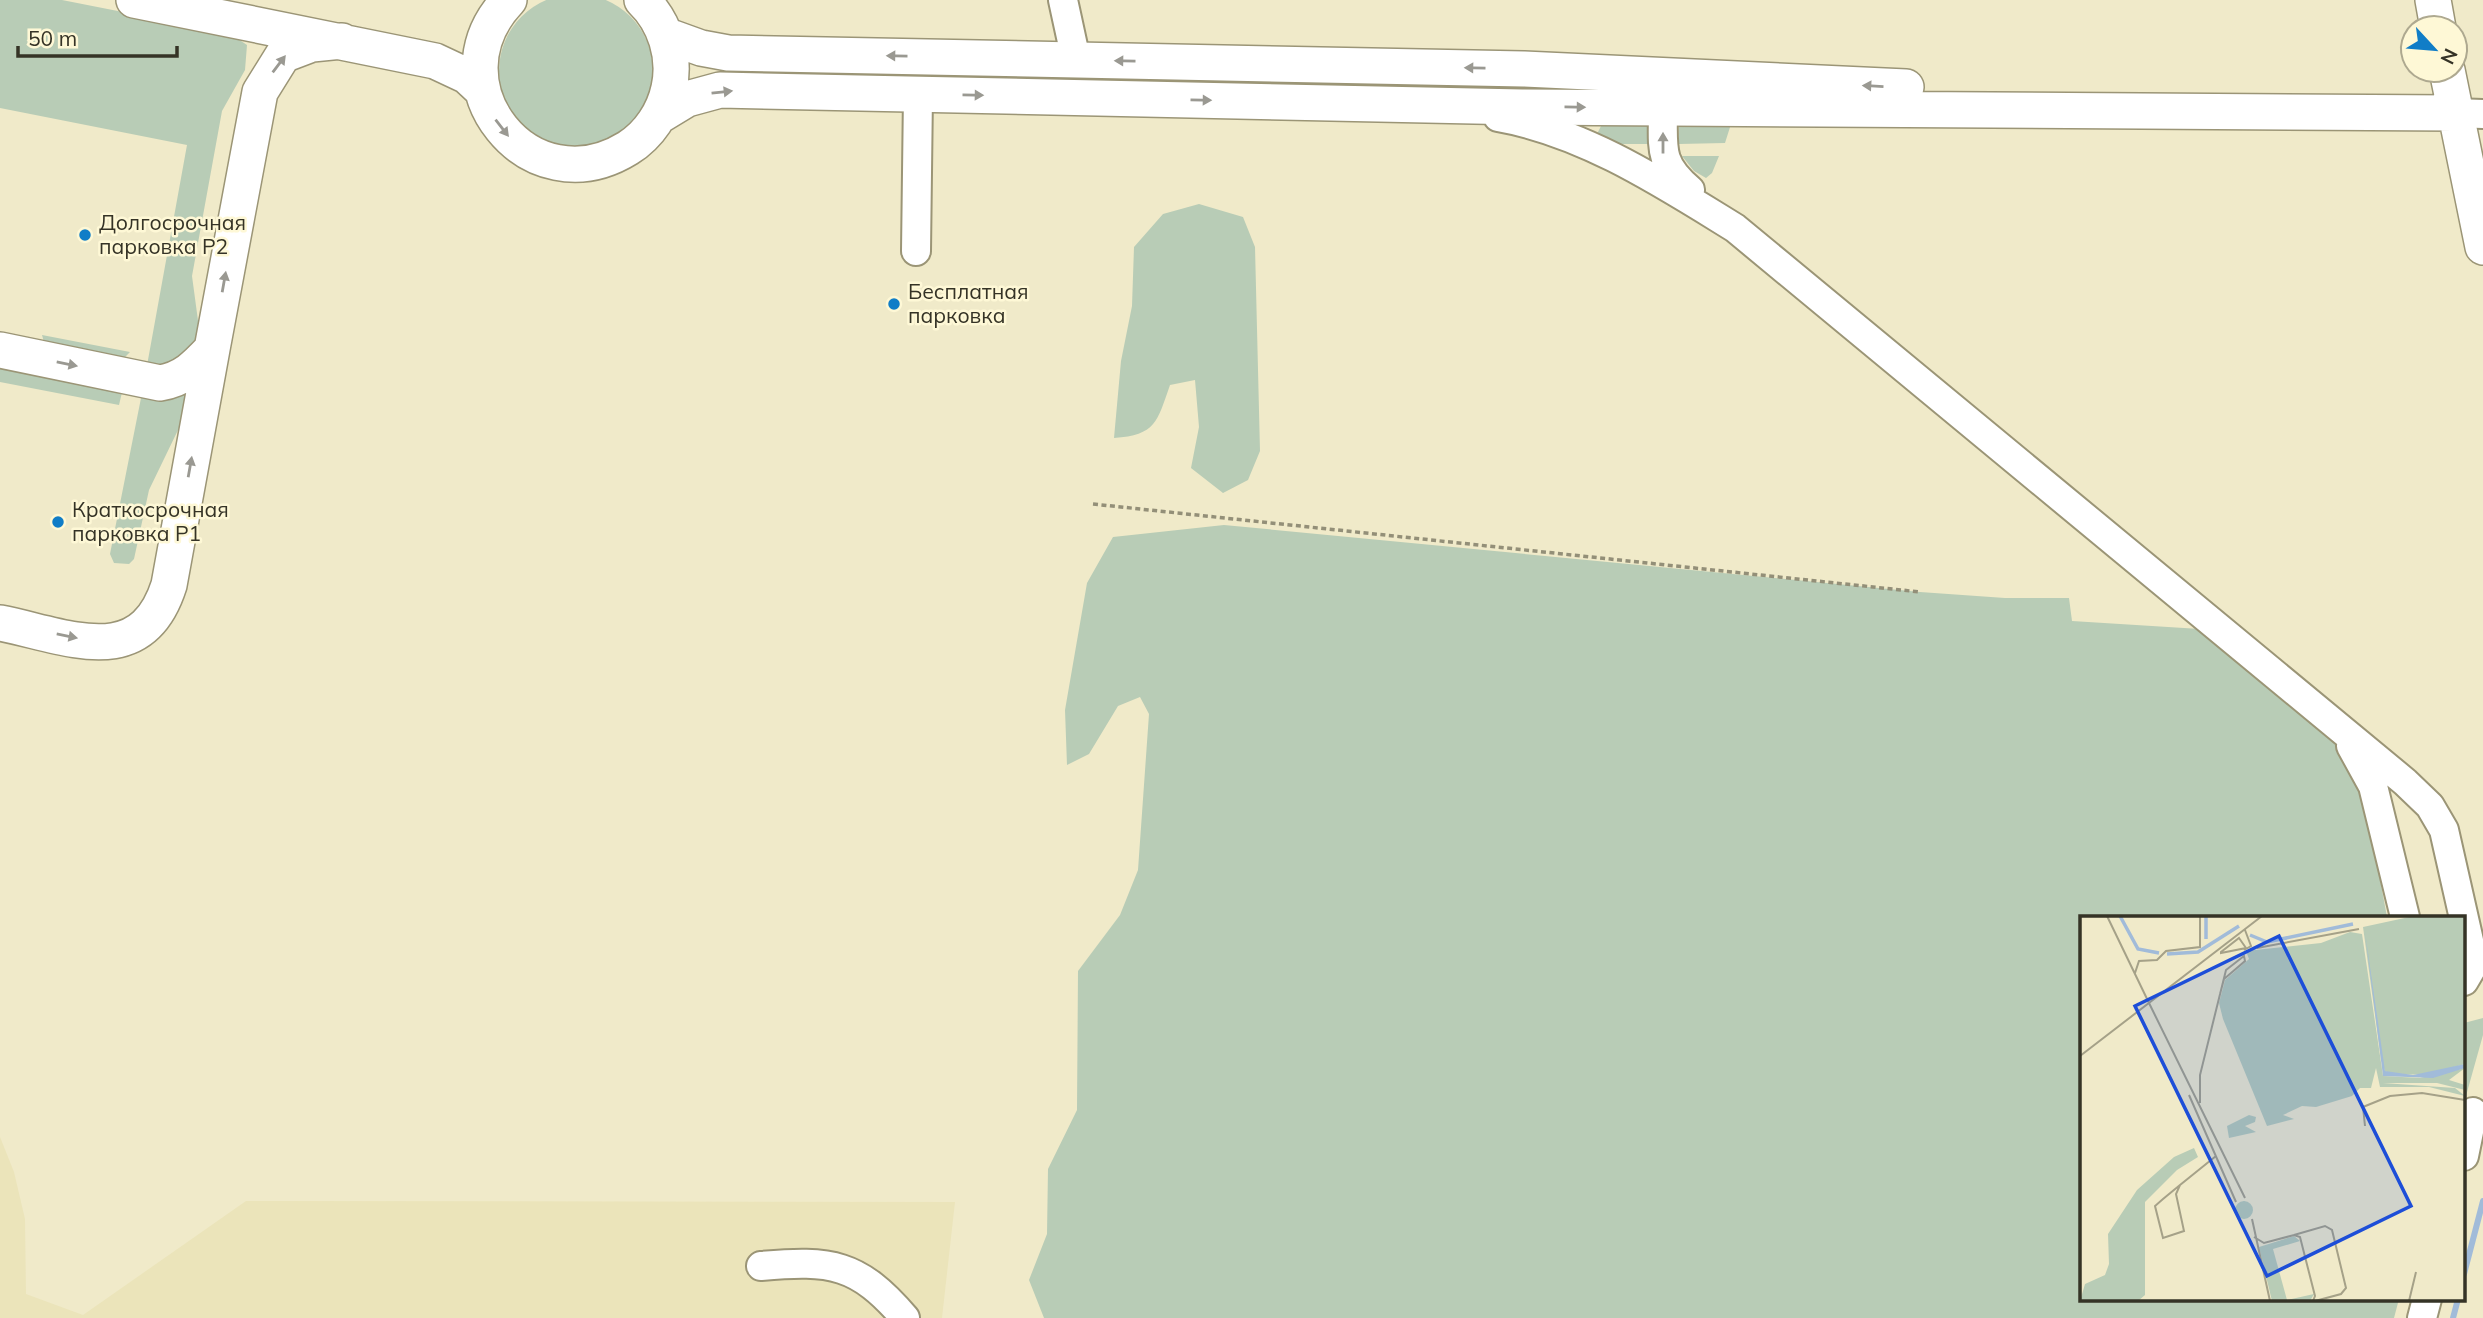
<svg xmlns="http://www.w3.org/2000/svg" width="2483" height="1318" font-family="Mulish,sans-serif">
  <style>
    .built { fill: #ebe4ba }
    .green { fill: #b8ccb6 }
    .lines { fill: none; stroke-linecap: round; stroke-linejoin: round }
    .stream { stroke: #a1bbd9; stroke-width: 6 }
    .minor-casing { stroke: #9b9576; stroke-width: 32 }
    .major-casing { stroke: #9b9576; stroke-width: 38 }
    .path { stroke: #938f78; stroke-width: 3.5; stroke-dasharray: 5 3.5; stroke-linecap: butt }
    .minor { stroke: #fff; stroke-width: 28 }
    .major { stroke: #fff; stroke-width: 35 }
    .oneway { fill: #9a9992 }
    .poi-dot { fill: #107dc7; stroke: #fef8d6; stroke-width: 2.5 }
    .labels { text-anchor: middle; stroke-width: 5; stroke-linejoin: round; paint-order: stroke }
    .poi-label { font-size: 21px; fill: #353326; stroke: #fef8d6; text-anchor: start }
    .inset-river { fill: none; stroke: #a1bbd9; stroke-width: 3.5 }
    .inset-road { fill: none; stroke: #a5a188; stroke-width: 2 }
    .view { fill: #1d4ed8; fill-opacity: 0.15; stroke: #1d4ed8; stroke-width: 3.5 }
    .inset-edge { fill: none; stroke: #353326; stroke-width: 3.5 }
  </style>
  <rect width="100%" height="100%" fill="#f0eac9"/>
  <path class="built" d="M0,1137L14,1172L25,1219L26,1294L83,1315L246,1201L955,1202L942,1318H0Z"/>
  <path class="green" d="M499 71a77 77 0 1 1 154 0a77 77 0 1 1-154 0Z
    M0,0H62L229,33L247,45L245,70L222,111L192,276L201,343L191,361L146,371L187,145L0,108Z
    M1649,123V144H1603L1597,134L1602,124Z
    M1679,124H1731L1725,143L1679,144Z
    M1682,156H1719L1712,173L1706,178L1694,171Z
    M1199,204L1243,217L1255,247L1260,451L1248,480L1223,493L1191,468L1199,427L1195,380L1170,385C1157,422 1156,435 1114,438L1121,361L1132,306L1134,247L1163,214Z
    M42,335L130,352L119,363L44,342Z
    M0,359L124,384L119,405L0,382Z
    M186,386L193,399L149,490L134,559L129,564L114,563L110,554L143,388Z
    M1224,525L1920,592L2005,598H2069L2072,621L2200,629L2351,757L2370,825L2387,917H2082V1299H2399L2394,1318H1044L1029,1280L1047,1234L1048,1169L1077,1110L1078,971L1120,915L1138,870L1149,714L1140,697L1118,706L1089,754L1067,765L1065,710L1087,583L1113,537Z
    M2483,1018V1035L2464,1103V1023Z"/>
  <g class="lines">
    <path class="stream" d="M2464,1274L2483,1201
      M2453,1318L2458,1299"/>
    <g class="minor-casing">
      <path id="minor" d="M1063,0L1076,60
        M1663,108C1663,148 1658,163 1690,190
        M2455,113L2483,114
        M1498,117C1584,132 1662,183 1735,228L2405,782L2430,806L2444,830L2472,954L2471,969L2464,981
        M916,251L918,94
        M2351,746L2373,786L2405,917
        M2464,1156L2473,1112
        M761,1266C831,1260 858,1263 905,1318
        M2422,1318L2427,1299"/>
    </g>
    <g class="major-casing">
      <path id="major" d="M134,0L435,61L467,76L482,90
        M509,0C429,84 530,209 628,148C649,135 664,112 669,88C676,57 665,22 642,0
        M2433,0L2438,28
        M665,35L701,48L728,53L1524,69L1906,87
        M2447,70L2483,247
        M659,116L687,99L720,90L1522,107L2455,113
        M0,350L160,383C184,379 196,366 212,349L260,92L283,55L312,44L342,41
        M0,623C67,636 141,673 169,585L212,349"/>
    </g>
    <path class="path" d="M1093,504L1920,592"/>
    <use href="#minor" class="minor"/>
    <use href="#major" class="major"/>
  </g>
  <defs><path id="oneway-solid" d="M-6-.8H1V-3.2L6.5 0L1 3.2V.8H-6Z" transform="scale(1.75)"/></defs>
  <g class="oneway">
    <use href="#oneway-solid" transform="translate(897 56) rotate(-179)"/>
    <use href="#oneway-solid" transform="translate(1125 61) rotate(-179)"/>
    <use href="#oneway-solid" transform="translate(279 64) rotate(-53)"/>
    <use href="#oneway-solid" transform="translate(1475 68) rotate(-179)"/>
    <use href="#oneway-solid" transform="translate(1873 86) rotate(-177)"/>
    <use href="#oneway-solid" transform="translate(722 92) rotate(-6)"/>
    <use href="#oneway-solid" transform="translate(973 95) rotate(1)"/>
    <use href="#oneway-solid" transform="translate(1201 100) rotate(1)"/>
    <use href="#oneway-solid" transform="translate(1575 107) rotate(1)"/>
    <use href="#oneway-solid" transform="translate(502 128) rotate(52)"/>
    <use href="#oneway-solid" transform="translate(1663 143) rotate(-90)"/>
    <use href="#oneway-solid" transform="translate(224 282) rotate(-80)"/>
    <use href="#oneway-solid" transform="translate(67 364) rotate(11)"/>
    <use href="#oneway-solid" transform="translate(190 467) rotate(-80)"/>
    <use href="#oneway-solid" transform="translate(67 636) rotate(11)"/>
  </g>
  <g class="poi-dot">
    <circle cx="85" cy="235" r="7"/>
    <circle cx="894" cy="304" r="7"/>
    <circle cx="58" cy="522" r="7"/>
  </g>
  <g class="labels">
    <g class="poi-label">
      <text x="99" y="230">Долгосрочная<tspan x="99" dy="24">парковка P2</tspan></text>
      <text x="908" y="299">Бесплатная<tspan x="908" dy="24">парковка</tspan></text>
      <text x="72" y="517">Краткосрочная<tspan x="72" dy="24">парковка P1</tspan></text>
    </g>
  </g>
  <g transform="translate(2080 916)">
    <rect width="385" height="385" fill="#f0eac9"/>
    <path d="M334,0H385V148L349,158L313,159L305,155L301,143L283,11ZM270,16L282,18L303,160L340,162L385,152L369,164L385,169V174L357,167H303L375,172L385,180L349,171H300L296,152L291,172H280L272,180L236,191L222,190L203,199L214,203L187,210L143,103L139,87L145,64L169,43L166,35L241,27ZM169,199L176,201L175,206L165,210L176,216L149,222L147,210ZM114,232L118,241L97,254L65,286V379L58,385H0L5,368L25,359L29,348L28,318L57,274L94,241ZM155 294a9 9 0 1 1 18 0a9 9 0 1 1-18 0ZM214,320L220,325L193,333L207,384L234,378L230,385H192L179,331Z" fill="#b8ccb6"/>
    <path d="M285,16L305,155L333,159L385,148V152L353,162L303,160Z" fill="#a1bbd9"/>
    <path class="inset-river" d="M40,0L58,33L79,37M126,0V23M170,19L187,26L273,8M87,38L118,36L159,10"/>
    <path class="inset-road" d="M27,0L69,87M159,22L166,32L141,37V36ZM177,32L279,13M164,34L171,30L165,14M55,57L59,45L77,44L86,35L120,31V0M69,87L165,282M0,140L182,0M109,179L156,286M120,187V159L146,54L164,40L165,45L144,63L140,78M285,210L283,191L310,180L342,177L385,184M100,269L96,278L104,315L83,322L75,290L83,283L100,269L136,240M172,303L190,385M214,319L245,310L252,314L266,372L261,378L235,385M174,321L184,327L214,319L220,321L235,380L233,385M329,385L336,356"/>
    <path class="view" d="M199,20L331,290L187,360L55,90Z"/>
    <rect width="385" height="385" class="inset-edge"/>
  </g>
  <g transform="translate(2434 49) rotate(116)"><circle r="33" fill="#fef8d6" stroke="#aea990" stroke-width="2"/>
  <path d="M0-5L12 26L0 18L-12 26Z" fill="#107dc7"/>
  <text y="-10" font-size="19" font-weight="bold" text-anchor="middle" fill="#353326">N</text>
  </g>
  <path d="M18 46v10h159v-10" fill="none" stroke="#353326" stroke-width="3.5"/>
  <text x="28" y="46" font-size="21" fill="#353326" stroke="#fef8d6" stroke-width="5" paint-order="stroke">50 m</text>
</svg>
